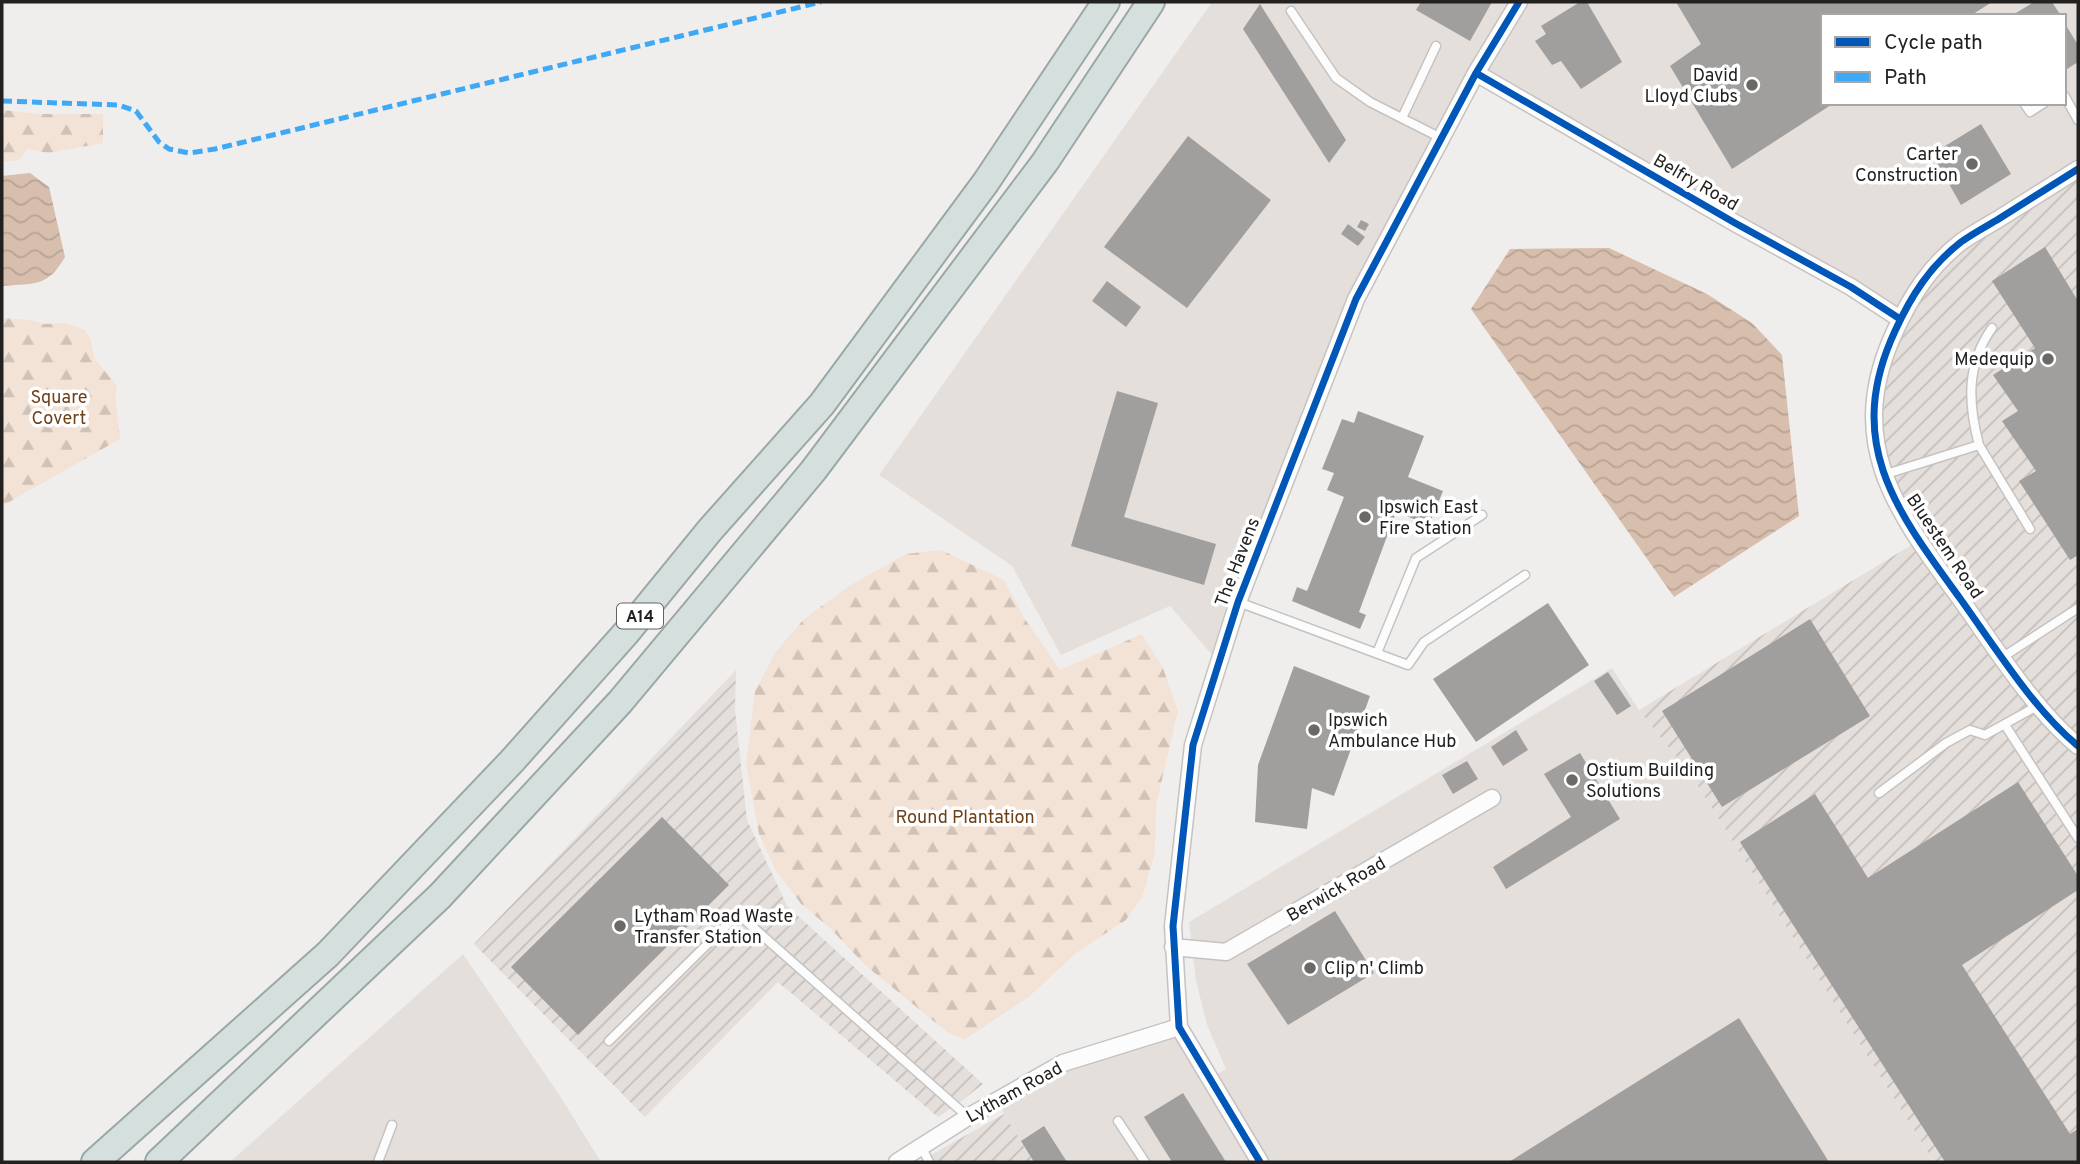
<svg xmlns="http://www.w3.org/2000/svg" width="2080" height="1164" font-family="Overpass,sans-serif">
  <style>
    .built { fill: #e5dfdb; fill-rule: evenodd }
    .industrial { fill: url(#industrial-furrows) }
    .forest { fill: url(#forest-firs) }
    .water { fill: url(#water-waves) }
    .building { fill: #a09f9e }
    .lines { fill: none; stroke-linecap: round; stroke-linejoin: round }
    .service-casing { stroke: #c4c3c2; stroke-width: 11 }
    .minor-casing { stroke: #c4c3c2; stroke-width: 19 }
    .trunk-casing { stroke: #99a8a5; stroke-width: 30 }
    .service { stroke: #fdfcfc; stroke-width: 8 }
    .minor { stroke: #fdfcfc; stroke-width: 16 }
    .trunk { stroke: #d5e0de; stroke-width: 26 }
    .quiet { stroke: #3fa9f5; stroke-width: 5; stroke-dasharray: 10 5; stroke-linecap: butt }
    .cycleway-casing { stroke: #fff; stroke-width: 11 }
    .cycleway { stroke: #0057b8; stroke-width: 7 }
    .poi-dot { fill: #6a6968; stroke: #fff; stroke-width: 2.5 }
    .labels { text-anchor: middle; stroke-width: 7; stroke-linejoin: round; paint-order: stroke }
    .shield { fill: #fff; stroke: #646463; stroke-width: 2 }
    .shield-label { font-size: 16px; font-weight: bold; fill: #222120 }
    .poi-label { font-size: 18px; fill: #222120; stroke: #fff; text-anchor: start }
    .street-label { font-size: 18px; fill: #222120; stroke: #fff }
    .park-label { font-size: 18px; fill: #6e4018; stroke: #fff }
  </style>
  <defs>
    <pattern id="industrial-furrows" width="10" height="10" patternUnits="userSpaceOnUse" patternTransform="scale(1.75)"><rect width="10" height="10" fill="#e5dfdb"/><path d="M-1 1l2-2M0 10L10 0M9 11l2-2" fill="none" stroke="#c4bfbc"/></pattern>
    <pattern id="forest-firs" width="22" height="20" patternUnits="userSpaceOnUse" patternTransform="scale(1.75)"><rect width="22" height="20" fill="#f3e2d6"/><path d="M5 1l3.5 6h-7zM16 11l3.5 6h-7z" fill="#d0c2b7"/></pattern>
    <pattern id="water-waves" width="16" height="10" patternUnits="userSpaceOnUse" patternTransform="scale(1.75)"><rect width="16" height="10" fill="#d7bead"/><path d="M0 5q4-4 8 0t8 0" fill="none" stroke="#b8a395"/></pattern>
  </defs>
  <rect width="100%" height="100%" fill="#f0eeed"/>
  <path class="built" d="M1212,2H2076L2078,5V169L1900,319L1476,73L1356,299L1218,662L1170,606L1061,655L1012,566L879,475ZM1823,16H2064V103H1823Z
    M1612,668L1639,710L1693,778L1934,1162H1034L1004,1114L999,1101L1063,1063L1179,1027L1211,1078L1226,1069L1207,1025L1196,981L1189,922Z
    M463,954L560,1096L601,1162H230Z"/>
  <path class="industrial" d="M2078,169V1162H1934L1693,778L1639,710L1918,541L1883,475L1876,388L1927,274Z
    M736,670L735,710L747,820L787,906L983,1084L955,1106L938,1117L778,982L645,1117L474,944Z
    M1004,1114L1034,1162H918Z"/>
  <path class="forest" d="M2,110L40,114H103V143L49,153L27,149L19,160L2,162Z
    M2,318L30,320L44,324L67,323L85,330L91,340L94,358L117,386L115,395L120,439L2,506Z
    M941,550L1004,580L1025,619L1060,670L1142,634L1163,668L1178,711L1156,805L1155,852L1143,895L1126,920L1076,953L1029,997L964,1040L947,1032L865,965L830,928L801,904L775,869L759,834L746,765L755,691L775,653L804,619L849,586L906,554Z"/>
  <path class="water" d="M30,173L49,187L65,257C47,288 34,283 2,286V176Z
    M1609,248L1707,294L1752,323L1782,355L1799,516L1674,597L1471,309L1510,249Z"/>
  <path class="building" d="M1421,2H1492L1470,41L1416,10Z
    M1580,2H1587L1622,62L1581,89L1561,61L1552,65L1535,41L1546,34L1541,26Z
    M1676,2H1992L1970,16H1823V103H1834L1732,169L1670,66L1701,44Z
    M2034,2H2052L2061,16H2011Z
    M1260,4L1346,140L1329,163L1243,29Z
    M2064,22L2078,45V62L2064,71Z
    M1981,124L2011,174L1961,205L1932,154Z
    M1188,136L1271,200L1187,308L1104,247Z
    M1361,220L1369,224L1365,231L1357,227Z
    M1348,224L1365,237L1358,246L1341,234Z
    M2045,247L2078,301V555L2070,560L2019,481L2036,471L2002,421L2018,411L1993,375L2035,348L1992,281Z
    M1107,281L1141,307L1126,327L1092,301Z
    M1117,391L1158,403L1124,517L1216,544L1204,585L1071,546Z
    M1358,411L1424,436L1408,477L1443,491L1429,525L1396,512L1359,612L1366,615L1360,629L1292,601L1297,587L1307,591L1344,497L1327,490L1334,473L1322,469L1342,419L1354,423Z
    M1548,603L1589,665L1476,742L1433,679Z
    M1810,619L1870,716L1722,807L1662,711Z
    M1294,666L1370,696L1334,796L1312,788L1307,829L1255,822L1258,765Z
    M1608,672L1631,706L1617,715L1594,681Z
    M1516,730L1528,750L1503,766L1491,747Z
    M1580,753L1620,819L1506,889L1493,867L1571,817L1544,774Z
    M1467,761L1478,779L1453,794L1442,775Z
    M2018,782L2078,876V890L1962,965L2070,1134L2078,1129V1162H1945L1740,842L1815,794L1868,878Z
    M662,817L729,885L578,1035L511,967Z
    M1335,911L1374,973L1288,1025L1247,964Z
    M1739,1018L1829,1162H1509Z
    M1183,1093L1226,1162H1172L1144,1117Z
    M1044,1126L1067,1162H1034L1021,1141Z"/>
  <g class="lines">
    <g class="service-casing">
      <path id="service" d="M1291,11L1336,78L1370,102L1441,138
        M2064,95L2078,120
        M2024,103L2030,112L2044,103
        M1402,118L1436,46
        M1979,445L2030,529
        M1883,475L1979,445C1968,403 1966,365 1992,328
        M1238,602L1408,665L1424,642L1525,575
        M1377,653L1416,558L1482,515
        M2003,657L2078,608
        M2005,725L2078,838
        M1879,793L1946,743L1970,730L1985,735L2039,705
        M609,1041L738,914L968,1117
        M1118,1121L1145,1162
        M922,1148L929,1162
        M378,1162L392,1125"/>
    </g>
    <g class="minor-casing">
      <path id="minor" d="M1476,73L1735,223L1851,287L1900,319
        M2078,169C2051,186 2024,203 1997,220C1985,227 1972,234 1961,242C1930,266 1911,296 1895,331C1844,441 1894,508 1959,597C1993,644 2033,709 2078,746
        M1173,947L1226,952L1492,798
        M897,1162L968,1117L1063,1063L1179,1027
        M1260,1162L1179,1027L1173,926L1193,745L1238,602L1356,299L1476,73L1519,2"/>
    </g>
    <g class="trunk-casing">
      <path id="trunk" d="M95,1162L328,954L512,761L626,633L710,530L822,404L986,182L1106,2
        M159,1162L440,896L620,702L813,471L1045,162L1151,2"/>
    </g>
    <use href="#service" class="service"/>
    <use href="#minor" class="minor"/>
    <use href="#trunk" class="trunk"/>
    <path class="quiet" d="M2,101L118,105L136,111L159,142L169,149L189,153L215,149L821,2"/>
    <g class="cycleway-casing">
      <path id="cycleway" d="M1476,73L1735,223L1851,287L1900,319
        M2078,169C2051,186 2024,203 1997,220C1985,227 1972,234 1961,242C1930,266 1911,296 1895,331C1844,441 1894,508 1959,597C1993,644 2033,709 2078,746
        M1260,1162L1179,1027L1173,926L1193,745L1238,602L1356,299L1476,73L1519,2"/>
    </g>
    <use href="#cycleway" class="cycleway"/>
  </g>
  <g class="poi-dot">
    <circle cx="1752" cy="85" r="7"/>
    <circle cx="1972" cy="164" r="7"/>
    <circle cx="2048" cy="359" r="7"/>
    <circle cx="1365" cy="517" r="7"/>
    <circle cx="1314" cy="730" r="7"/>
    <circle cx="1572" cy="780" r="7"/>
    <circle cx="620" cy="926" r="7"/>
    <circle cx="1310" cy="968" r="7"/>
  </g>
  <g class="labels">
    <rect class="shield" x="617" y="603.5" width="46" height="25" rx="5"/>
    <g class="shield-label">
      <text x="640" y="622">A14</text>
    </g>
    <g class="poi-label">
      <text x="1738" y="81" text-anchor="end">David<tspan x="1738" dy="21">Lloyd Clubs</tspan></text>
      <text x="1958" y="160" text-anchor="end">Carter<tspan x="1958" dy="21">Construction</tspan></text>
      <text x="2034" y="365" text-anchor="end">Medequip</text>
      <text x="1379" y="513">Ipswich East<tspan x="1379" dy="21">Fire Station</tspan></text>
      <text x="1328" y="726">Ipswich<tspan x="1328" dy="21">Ambulance Hub</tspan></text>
      <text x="1586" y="776">Ostium Building<tspan x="1586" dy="21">Solutions</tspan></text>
      <text x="634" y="922">Lytham Road Waste<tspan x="634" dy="21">Transfer Station</tspan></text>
      <text x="1324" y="974">Clip n' Climb</text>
    </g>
    <g class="street-label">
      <text transform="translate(1696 182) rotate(30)" y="6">Belfry Road</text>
      <text transform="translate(1945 546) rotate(56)" y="6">Bluestem Road</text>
      <text transform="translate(1237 562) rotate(-69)" y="6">The Havens</text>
      <text transform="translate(1336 889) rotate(-30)" y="6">Berwick Road</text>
      <text transform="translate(1014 1092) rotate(-29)" y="6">Lytham Road</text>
    </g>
    <g class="park-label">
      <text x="59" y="403">Square<tspan x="59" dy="21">Covert</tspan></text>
      <text x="965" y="823">Round Plantation</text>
    </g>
  </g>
  <rect width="2080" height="1164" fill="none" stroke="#222120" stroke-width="7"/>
  <rect x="1821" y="14" width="245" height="91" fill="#ffffff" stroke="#a7a6a6" stroke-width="2"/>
  <rect x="1835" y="37" width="35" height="10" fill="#0057b8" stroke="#a7a6a6" stroke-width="2"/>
  <text x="1884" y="49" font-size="21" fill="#222120">Cycle path</text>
  <rect x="1835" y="72" width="35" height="10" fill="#3fa9f5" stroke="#a7a6a6" stroke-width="2"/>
  <text x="1884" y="84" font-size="21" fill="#222120">Path</text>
</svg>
